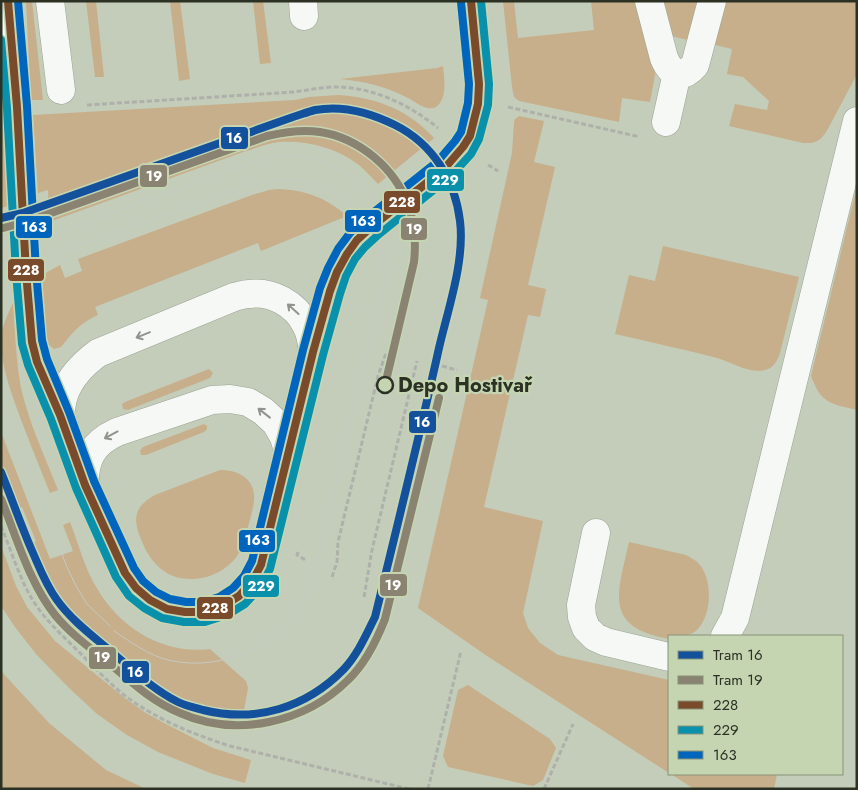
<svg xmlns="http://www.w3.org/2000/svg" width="858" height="790" font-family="Jost,sans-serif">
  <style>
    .green { fill: #c6af8a }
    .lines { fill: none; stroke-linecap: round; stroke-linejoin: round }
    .minor-casing { stroke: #9ba394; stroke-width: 29 }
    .path { stroke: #aeb1aa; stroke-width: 3; stroke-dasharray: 5 2.5; stroke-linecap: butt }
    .minor { stroke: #f6f8f5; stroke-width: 28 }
    .tram { stroke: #c7cac4; stroke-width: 1 }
    .bus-1-casing { stroke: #c5d5b2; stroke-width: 11 }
    .bus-2-casing { stroke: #c5d5b2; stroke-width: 11 }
    .bus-3-casing { stroke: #c5d5b2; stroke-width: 11 }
    .bus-1 { stroke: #7a4b2a; stroke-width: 8 }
    .bus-2 { stroke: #0991ac; stroke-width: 8 }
    .bus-3 { stroke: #0065bd; stroke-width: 8 }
    .tram-1-casing { stroke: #c5d5b2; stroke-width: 11 }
    .tram-2-casing { stroke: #c5d5b2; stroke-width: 11 }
    .tram-1 { stroke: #13519c; stroke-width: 8 }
    .tram-2 { stroke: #8a8372; stroke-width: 8 }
    .oneway { stroke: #90948c }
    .stop-dot { fill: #c5d5b2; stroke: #2b3123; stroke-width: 2.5 }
    .labels { text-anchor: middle; stroke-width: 4.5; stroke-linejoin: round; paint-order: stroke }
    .stop-label { font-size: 20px; font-weight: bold; fill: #2b3123; stroke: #c5d5b2; text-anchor: start }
    .line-badge { stroke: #c5d5b2; stroke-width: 2 }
    .badge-label { font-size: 14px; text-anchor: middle; font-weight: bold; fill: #fff }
  </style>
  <rect width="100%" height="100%" fill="#c4cdba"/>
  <path class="green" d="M26,1H32L43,100H31Z
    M86,1H96L104,77H95Z
    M170,1H180L190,79L179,81Z
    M253,1H263L271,63L260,64Z
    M503,1H514L518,38L594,30L591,1H639L654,62L655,75L650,102L622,98L619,122L519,101L514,97L512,87Z
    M654,1H705L688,40L667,35Z
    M721,1H857V74L829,127C822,139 818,144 803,143L729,126L735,104L767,110L769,101L743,77L727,74L732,49L711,44Z
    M443,66C444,77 448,99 436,107C427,112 416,102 408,98C395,91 381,86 367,83C358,81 349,80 340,79L437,68Z
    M338,95C375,97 409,110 434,138L378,184C372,178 366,171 359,165C338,148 306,140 279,142C268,143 257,148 246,151L49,222L48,190L38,193L33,115L295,100L309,97Z
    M1,113H3L8,206L1,208Z
    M519,116L544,121L534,162L555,167L528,285L546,289L540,317L528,315L484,507L543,521L523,613L528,628L540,643L558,655L669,680V773L487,656L418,608L488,300L480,298L512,153L514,122L515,119Z
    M857,186V410C842,406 826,405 818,391C815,386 813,381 811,376Z
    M278,189C305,190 327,198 347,216L261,251L258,243L95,307L98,315C80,323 73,332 61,347L54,349L47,343L42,275L60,265L65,278L82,271L78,259L252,195L269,190Z
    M663,246L799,277L780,353C777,361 774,368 765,370C750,374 731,362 717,358C683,349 649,342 615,334L629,275L655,281Z
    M13,303C15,332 16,360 21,388C29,423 45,457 58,490L50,493C41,471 32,448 23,425C13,397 0,367 1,336C3,324 8,314 13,303Z
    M209,369L213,373L210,378L128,410L123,409L122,404L125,402Z
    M204,424L207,426V429L204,432L146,455H141L140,451L143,447Z
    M1,432L50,559L73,551L63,525L70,522C79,545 85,570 98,590C121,629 165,655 210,649L246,681L248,688L241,727C217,726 200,722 178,714C156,705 138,690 121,676C92,653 60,631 40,600C26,577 18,551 8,526L14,524L22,547L36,541L22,507L12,511L3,488H1Z
    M220,470C239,470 256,479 254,501C253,510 250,519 248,527C245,537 243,548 237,556C230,566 218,574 206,577C174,585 152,569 141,539C132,518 135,506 155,495Z
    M629,542L686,555C691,558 696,560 699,564C714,580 712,621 693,633C685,637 677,636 669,636V639C602,627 618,593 629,542Z
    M1,546L16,586L27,607L55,641L126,699L146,713L166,724L213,748L251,760L245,783L213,774L158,752L127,735L97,714L68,687L36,654L15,627L1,606Z
    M1,671L49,723L106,770L146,789H1Z
    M468,685L550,739L556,748L543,780L533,786L448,767L443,756L458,690Z
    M671,774H777L774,789H694Z"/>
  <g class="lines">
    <g class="minor-casing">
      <path id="minor" d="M8,1L17,107L26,272L32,342L37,362L60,415L85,485L125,573L136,588L150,600L167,609L185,612H204L223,606L239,596L252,582L261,565L313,352L330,291L337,272L347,254L357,240L370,228L444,169L463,147L470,136L478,104L479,84L471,1
        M50,1L61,90
        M303,1L304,16
        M649,1L664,58C671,75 682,80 695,65L712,1
        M666,122L677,73
        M60,415C61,409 62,401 64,395C70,377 83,364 98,353L234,297C239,296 244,294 249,294C272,291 296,304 306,325C311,334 312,342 313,352
        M85,485C84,459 93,443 117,432L212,400L230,399L248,402L263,411L276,423L284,437L289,454
        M596,533L581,605L582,617L586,628L595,637L606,642L669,657
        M725,636L735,618L857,121"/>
    </g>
    <path class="path" d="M87,105L294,92C308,90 322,87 336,87C373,87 410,105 438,128
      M508,107L636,136L637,133
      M488,165L498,171
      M442,366L457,370
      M1,526C11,550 19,577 32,599C44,619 61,634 77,650C92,665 108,682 124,695C156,719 192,734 230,746L409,789
      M298,552L297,555L307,561
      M332,577L337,562L338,542L378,376L386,353
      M364,597L372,550L417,361
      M428,789L461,651
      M544,789L573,724"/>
    <use href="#minor" class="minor"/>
    <path class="tram" d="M1,270C15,254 24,248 43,239L252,162C266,158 279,156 294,156C328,156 373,183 385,216C391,232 389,250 388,266L316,568C314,576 312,585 308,593C282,644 224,673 168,660C148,655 131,642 114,631
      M1,304C14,279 36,265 61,252L258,182C269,180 280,178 292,179C328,182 365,209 378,243C381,251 382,260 383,269
      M1,400L67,567L76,586L87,604L110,626"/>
    <g class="bus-1-casing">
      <path id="bus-1" d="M8,1L17,107L26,272L32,342L37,362L60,415L85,485L125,573L136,588L150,600L167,609L185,612H204L223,606L239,596L252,582L261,565L313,352L330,291L337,272L347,254L357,240L370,228L444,169L463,147L470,136L478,104L479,84L471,1"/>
    </g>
    <g class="bus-2-casing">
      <path id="bus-2" d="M1,40L7,108L16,273L22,344L28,365L51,419L76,488L116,577L129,596L144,608L162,618L184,622H205L227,615L245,604L260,588L270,569L323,355L340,294L346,276L355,259L365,247L377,236L451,176L471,154L479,139L488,105L489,84L481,1"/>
    </g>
    <g class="bus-3-casing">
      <path id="bus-3" d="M18,1L27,106L36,271L42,340L47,359L69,412L94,481L134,568L143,581L156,592L170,599L186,602H202L219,597L233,588L244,576L252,561L303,350L320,288L328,268L338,249L350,233L364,220L437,162L455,141L461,132L468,103L469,84L461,2"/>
    </g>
    <use href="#bus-1" class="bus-1"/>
    <use href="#bus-2" class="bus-2"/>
    <use href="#bus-3" class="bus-3"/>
    <g class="tram-1-casing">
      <path id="tram-1" d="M1,218L23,213L293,117C300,115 307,112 315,110C342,105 371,113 395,125C433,144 455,180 460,221C465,261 448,309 439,348C419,438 397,527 375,617C366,635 358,654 344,669C306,708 256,723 203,710C194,707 186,706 178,702C154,690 134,671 114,654C94,637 72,621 57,600C46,585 40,569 33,553C21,526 12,499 1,472"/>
    </g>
    <g class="tram-2-casing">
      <path id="tram-2" d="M3,228L26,222L267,136C284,132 302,129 320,132C359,138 395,168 408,205C415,223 416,243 414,262L385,385
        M1,499C17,538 29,582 55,615C69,632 86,645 103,658C127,678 150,701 180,713C236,738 305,723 348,680C365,664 376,642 385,619L439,398"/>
    </g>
    <use href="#tram-1" class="tram-1"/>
    <use href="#tram-2" class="tram-2"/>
  </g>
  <defs><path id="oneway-shaft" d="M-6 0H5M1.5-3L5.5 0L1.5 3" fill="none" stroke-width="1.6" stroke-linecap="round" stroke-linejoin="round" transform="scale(1.25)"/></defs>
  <g class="oneway">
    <use href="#oneway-shaft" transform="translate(293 309) rotate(-138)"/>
    <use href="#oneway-shaft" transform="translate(143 335) rotate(158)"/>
    <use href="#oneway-shaft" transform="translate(264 413) rotate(-142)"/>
    <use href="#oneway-shaft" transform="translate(111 435) rotate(152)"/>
  </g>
  <circle class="stop-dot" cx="385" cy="385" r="8"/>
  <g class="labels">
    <g class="stop-label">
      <text x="398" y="392">Depo Hostivař</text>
    </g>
  </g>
  <g class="line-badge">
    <rect x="220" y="126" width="29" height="24" rx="5" fill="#13519c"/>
    <rect x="139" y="164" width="29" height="24" rx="5" fill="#8a8372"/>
    <rect x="426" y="168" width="39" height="24" rx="5" fill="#0991ac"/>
    <rect x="383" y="190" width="38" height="24" rx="5" fill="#7a4b2a"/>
    <rect x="344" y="209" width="38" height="24" rx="5" fill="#0065bd"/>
    <rect x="15" y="215" width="38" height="24" rx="5" fill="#0065bd"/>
    <rect x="400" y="217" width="28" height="24" rx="5" fill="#8a8372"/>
    <rect x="7" y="258" width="38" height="24" rx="5" fill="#7a4b2a"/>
    <rect x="408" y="410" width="29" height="24" rx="5" fill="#13519c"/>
    <rect x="238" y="529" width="38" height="24" rx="5" fill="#0065bd"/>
    <rect x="379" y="573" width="29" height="24" rx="5" fill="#8a8372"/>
    <rect x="242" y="574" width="38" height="24" rx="5" fill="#0991ac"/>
    <rect x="196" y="596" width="38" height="24" rx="5" fill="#7a4b2a"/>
    <rect x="88" y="646" width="29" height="24" rx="5" fill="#8a8372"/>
    <rect x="121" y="660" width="29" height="24" rx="5" fill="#13519c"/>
  </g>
  <g class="badge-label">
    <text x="234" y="143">16</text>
    <text x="154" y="181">19</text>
    <text x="445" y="185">229</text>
    <text x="402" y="207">228</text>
    <text x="363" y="226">163</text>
    <text x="34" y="232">163</text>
    <text x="414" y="234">19</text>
    <text x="26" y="275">228</text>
    <text x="422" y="427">16</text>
    <text x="257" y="545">163</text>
    <text x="393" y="590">19</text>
    <text x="261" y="591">229</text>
    <text x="215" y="613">228</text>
    <text x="102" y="662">19</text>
    <text x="135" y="677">16</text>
  </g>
  <rect width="858" height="790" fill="none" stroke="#2b3123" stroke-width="5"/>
  <rect x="668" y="635" width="175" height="140" fill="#c5d5b2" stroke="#879379"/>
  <rect x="678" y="651" width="25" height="8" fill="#13519c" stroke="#879379"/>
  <text x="713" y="660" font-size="15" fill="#2b3123">Tram 16</text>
  <rect x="678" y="676" width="25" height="8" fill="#8a8372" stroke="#879379"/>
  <text x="713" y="685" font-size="15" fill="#2b3123">Tram 19</text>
  <rect x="678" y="701" width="25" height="8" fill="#7a4b2a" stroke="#879379"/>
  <text x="713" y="710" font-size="15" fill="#2b3123">228</text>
  <rect x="678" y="726" width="25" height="8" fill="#0991ac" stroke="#879379"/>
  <text x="713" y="735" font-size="15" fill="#2b3123">229</text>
  <rect x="678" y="751" width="25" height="8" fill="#0065bd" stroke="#879379"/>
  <text x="713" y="760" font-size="15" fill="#2b3123">163</text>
</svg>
